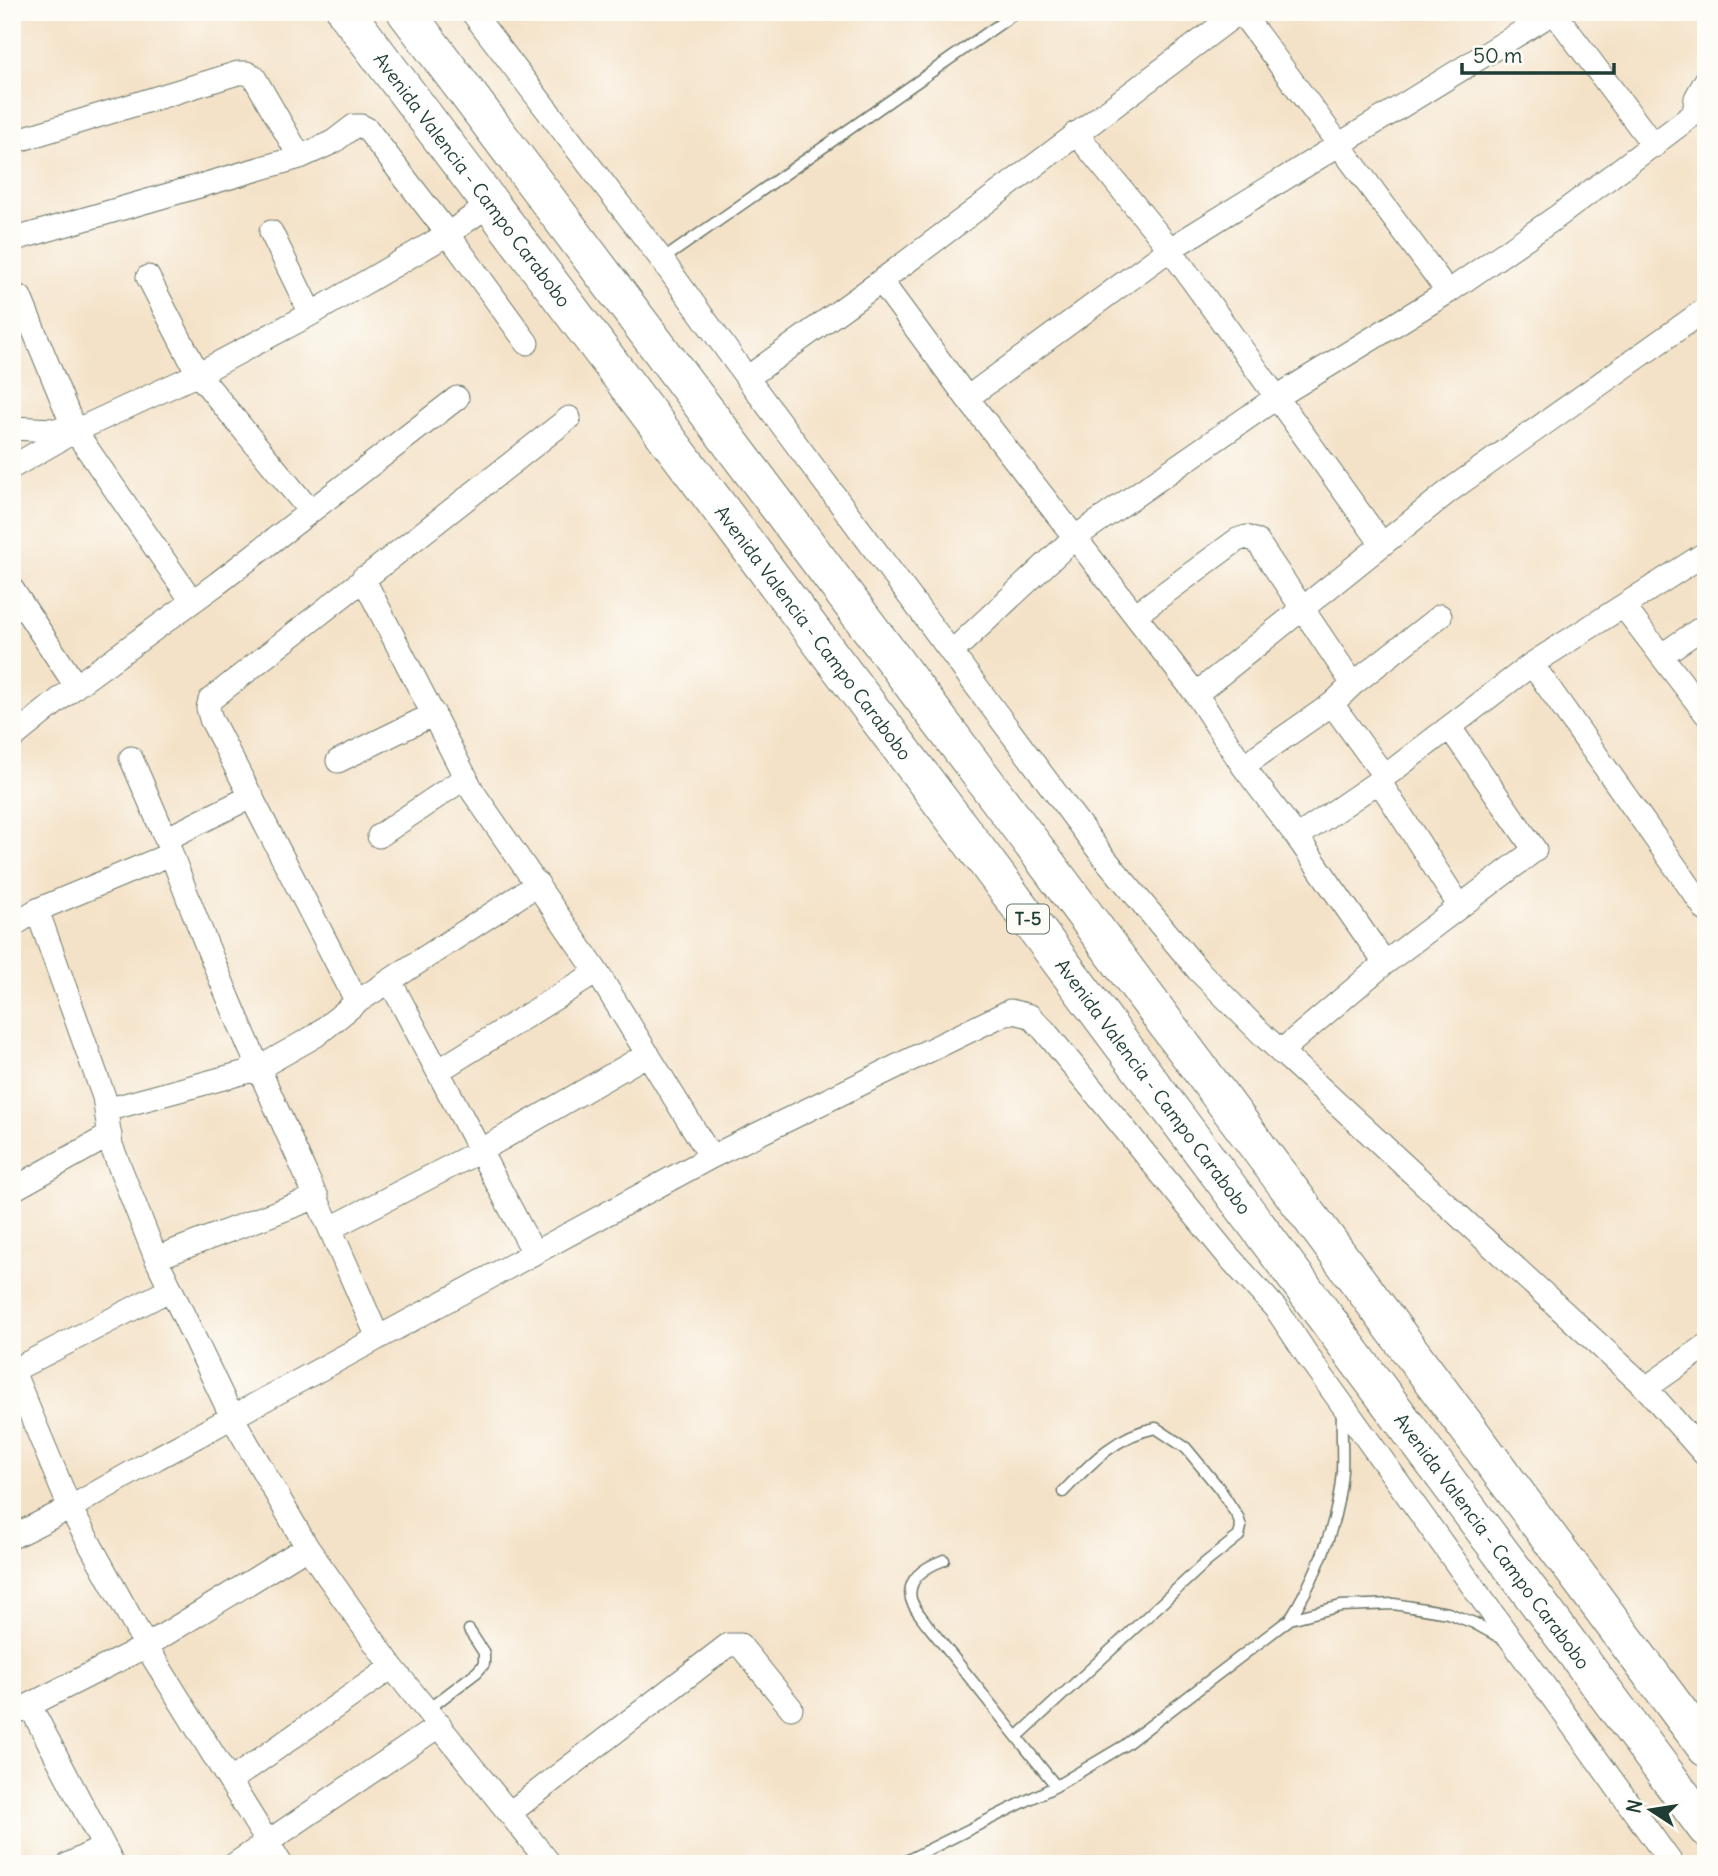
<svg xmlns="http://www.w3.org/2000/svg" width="1718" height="1876" font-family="Delius,sans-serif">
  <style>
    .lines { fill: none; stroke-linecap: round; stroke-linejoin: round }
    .service-casing { stroke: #6a7768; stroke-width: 13 }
    .minor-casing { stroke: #6a7768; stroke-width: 25 }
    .trunk-casing { stroke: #6a7768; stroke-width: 39 }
    .service { stroke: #fff; stroke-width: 10 }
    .minor { stroke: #fff; stroke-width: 23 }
    .trunk { stroke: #fff; stroke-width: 37 }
    .labels { text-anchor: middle; stroke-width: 6; stroke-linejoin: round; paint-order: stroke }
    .shield { fill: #fdfcf7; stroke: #62766e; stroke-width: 2 }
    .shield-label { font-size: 18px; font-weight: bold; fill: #1f3d34 }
    .street-label { font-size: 19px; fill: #1f3d34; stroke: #fdfcf7 }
  </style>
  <rect width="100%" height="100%" fill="#fdfcf7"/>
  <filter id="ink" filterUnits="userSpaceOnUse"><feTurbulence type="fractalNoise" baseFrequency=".0143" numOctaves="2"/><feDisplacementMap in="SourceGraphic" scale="14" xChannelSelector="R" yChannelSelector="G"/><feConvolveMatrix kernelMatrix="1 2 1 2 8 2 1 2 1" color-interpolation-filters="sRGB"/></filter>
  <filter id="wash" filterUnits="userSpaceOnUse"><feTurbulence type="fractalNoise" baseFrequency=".00686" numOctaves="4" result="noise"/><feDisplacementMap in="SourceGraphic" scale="28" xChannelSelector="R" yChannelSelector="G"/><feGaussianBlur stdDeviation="1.57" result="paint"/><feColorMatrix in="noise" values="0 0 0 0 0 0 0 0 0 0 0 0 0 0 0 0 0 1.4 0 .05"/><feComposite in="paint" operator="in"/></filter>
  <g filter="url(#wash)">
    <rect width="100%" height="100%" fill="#f4e2c8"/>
  </g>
  <g filter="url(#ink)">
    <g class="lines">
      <g class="service-casing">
        <path id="service" d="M662,260L1017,12
          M944,1560C928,1566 906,1577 911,1599C913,1607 921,1616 926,1623L1056,1786
          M1290,1619C1318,1573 1338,1525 1342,1471C1343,1451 1341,1431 1342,1411
          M427,1710L477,1672L484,1664V1653L469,1630
          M1017,1737L1205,1563L1239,1536L1241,1527L1238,1517L1219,1488L1186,1448L1156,1428C1116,1435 1090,1464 1063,1492
          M900,1864L1056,1786L1125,1745L1290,1619L1341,1606L1394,1604L1448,1613L1474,1623L1503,1639"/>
      </g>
      <g class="minor-casing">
        <path id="minor" d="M472,12L662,260L747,378L1102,855L1198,970L1264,1036L1646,1388L1706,1456
          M1241,12L1448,292
          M1554,12L1654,146
          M1694,114L1696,98L1706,80
          M1076,133L1170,249L1382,544
          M12,142L238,73H247L254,77L300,157
          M271,232L311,314
          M12,240L300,157L333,142L354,126H361L367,129L448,234L527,343
          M148,277L198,374L310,511
          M881,281L967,398L1196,694L1243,766L1297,837L1385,963
          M20,297L75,431
          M747,378L881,281L1239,12
          M967,398L1170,249L1554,12
          M12,428L75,431L192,601
          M12,467L75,431L198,374L311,314L448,234L490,204
          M363,578L473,792L597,972L711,1157
          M12,589L76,686
          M1624,607L1706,714
          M1135,615L1237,540L1246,537L1257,541L1353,684
          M952,652L1074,538L1277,397L1448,292L1558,216L1694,114L1706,111
          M1662,655L1706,625
          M1532,664L1706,910
          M1196,694L1449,491L1706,309
          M1332,704L1385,777
          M12,738L76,686L218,583L457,398
          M131,758L166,839
          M338,761L434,714
          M1243,766L1332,704L1353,684L1440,616
          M1379,781L1459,905
          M252,796L166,839C227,1009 307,1172 378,1338
          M379,836L466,777
          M1297,837L1379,781L1532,664L1706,553
          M37,910L104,1097L111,1145L156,1258L232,1417L307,1547L392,1667L550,1864
          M12,926L37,910L171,854
          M390,981L534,1253
          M357,1002L211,719L208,708L210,700L569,418
          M1280,1052L1385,963L1535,850L1450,728
          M438,1071L597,972
          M106,1110L257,1069L315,1036L357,1002L538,884
          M12,1190L110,1135
          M331,1228L480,1151L648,1054
          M156,1258L317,1197
          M12,1369L70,1508L146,1646L281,1864
          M12,1371L171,1289
          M1646,1388L1706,1346
          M12,1537L70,1508L157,1458L711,1157L1010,1011L1030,1016L1044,1030L1229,1257L1277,1310L1309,1358L1672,1864
          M30,1706L113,1864
          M12,1714L146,1646L307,1547
          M230,1781L392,1667
          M511,1812L728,1645H740L791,1708
          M69,1864L104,1847
          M235,1864L440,1725"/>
      </g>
      <g class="trunk-casing">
        <g id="trunk">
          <path id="s1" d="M346,12L984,859L1706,1828"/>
          <path d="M406,12L1018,825L1706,1748"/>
        </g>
      </g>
      <use href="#service" class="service"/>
      <use href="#minor" class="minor"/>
      <use href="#trunk" class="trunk"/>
    </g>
  </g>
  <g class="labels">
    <rect class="shield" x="1007" y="904.5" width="42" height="29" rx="5"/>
    <g class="shield-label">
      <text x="1028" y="925">T-5</text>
    </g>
    <g class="street-label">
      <text dy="7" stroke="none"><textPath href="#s1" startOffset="210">Avenida Valencia - Campo Carabobo</textPath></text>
      <text dy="7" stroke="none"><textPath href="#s1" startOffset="777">Avenida Valencia - Campo Carabobo</textPath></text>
      <text dy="7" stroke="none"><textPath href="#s1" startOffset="1344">Avenida Valencia - Campo Carabobo</textPath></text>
      <text dy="7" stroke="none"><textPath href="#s1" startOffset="1911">Avenida Valencia - Campo Carabobo</textPath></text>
    </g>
  </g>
  <rect width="1718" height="1876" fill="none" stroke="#fdfcf7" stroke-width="42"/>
  <g transform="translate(1651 1810) rotate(282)" stroke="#fdfcf7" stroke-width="5" paint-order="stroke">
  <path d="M0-5L12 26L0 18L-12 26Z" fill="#1f3d34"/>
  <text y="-10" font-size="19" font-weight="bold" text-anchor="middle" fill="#1f3d34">N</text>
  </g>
  <path d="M1462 63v10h152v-10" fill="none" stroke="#1f3d34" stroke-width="3.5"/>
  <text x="1473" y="63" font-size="21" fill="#1f3d34" stroke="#fdfcf7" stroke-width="5" paint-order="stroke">50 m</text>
</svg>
